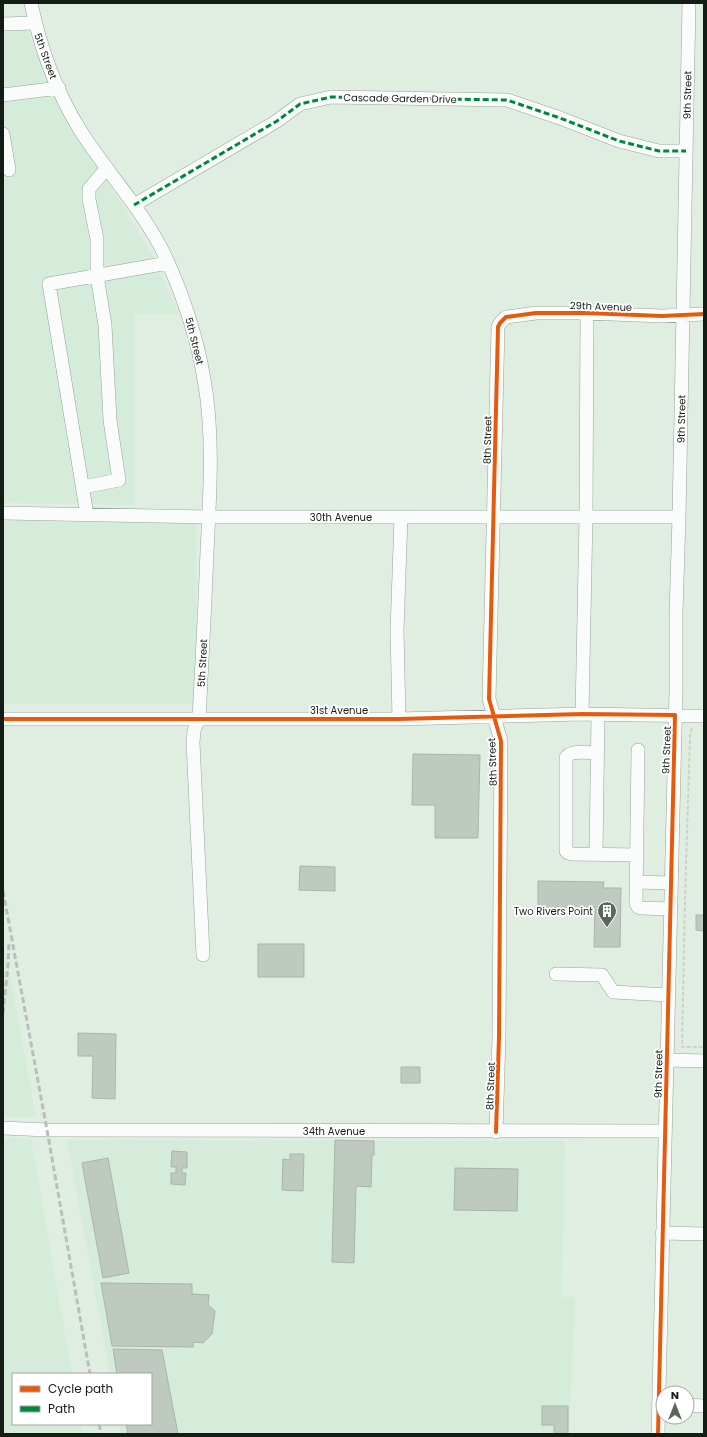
<svg xmlns="http://www.w3.org/2000/svg" width="707" height="1437" font-family="Poppins,sans-serif">
  <style>
    .built { fill: #d4ecd9 }
    .building { fill: #becac0; stroke: #a9b4ab }
    .lines { fill: none; stroke-linecap: round; stroke-linejoin: round }
    .minor-casing { stroke: #97a299; stroke-width: 14 }
    .path { stroke: #ccd1ce; stroke-width: 2; stroke-dasharray: 4 2; stroke-linecap: butt }
    .minor { stroke: #fafcfb; stroke-width: 13 }
    .rail { stroke: #bbbebb; stroke-width: 3; stroke-dasharray: 6 3; stroke-linecap: butt }
    .quiet { stroke: #00873e; stroke-width: 3; stroke-dasharray: 6 3; stroke-linecap: butt }
    .cycleway-casing { stroke: #fff; stroke-width: 6 }
    .cycleway { stroke: #e8590c; stroke-width: 4 }
    .labels { text-anchor: middle; stroke-width: 3.5; stroke-linejoin: round; paint-order: stroke }
    .street-label { font-size: 10px; fill: #131d15; stroke: #fff }
    .poi-label { font-size: 10px; fill: #131d15; stroke: #fff; text-anchor: end }
  </style>
  <rect width="100%" height="100%" fill="#e0eee2"/>
  <path class="built" d="M22,16L50,87L153,256L179,315L134,313L135,505L3,503V17Z
    M3,521L196,523V704H3Z
    M3,938L36,1117H3Z
    M3,1138L31,1139L72,1374H13V1424H81L82,1434H3Z
    M67,1140L565,1141L562,1297H575L569,1434H121L119,1424H151V1374H110Z"/>
  <path class="building" d="M413,754L480,755L478,838H435V805H412Z
    M300,866L335,867V891L299,890Z
    M538,881L604,882L603,888H621L620,947H594L595,907L538,908Z
    M696,915H704V931L696,930Z
    M258,944H304V977H258Z
    M78,1033L116,1034L115,1099L92,1098L93,1056H78Z
    M401,1067H420V1083H401Z
    M335,1140L374,1141V1155H372L371,1187L356,1186L354,1263L332,1262Z
    M172,1151L187,1152V1168H182V1173H186L185,1185L171,1184V1173H176V1167H171Z
    M290,1154H304L303,1191L282,1190L283,1159L290,1160Z
    M108,1158L129,1273L103,1278L82,1163Z
    M455,1168L518,1169L517,1211L454,1210Z
    M101,1283L192,1284V1294L209,1295L208,1305L215,1311L212,1334L203,1343L193,1342V1347L112,1346Z
    M113,1349L162,1350L178,1434H128L126,1424H151V1374H117Z
    M542,1406H568V1434H554V1425H542Z"/>
  <g class="lines">
    <g class="minor-casing">
      <path id="minor" d="M31,3C40,47 56,91 80,130C108,174 145,212 167,260C184,298 197,338 204,379C214,435 210,494 207,551C205,606 202,662 199,718L194,731L193,742L203,955
        M3,24L35,23
        M3,95L59,88
        M3,134L9,170
        M134,205L277,121L300,104L331,97L507,100L560,118L619,141L659,151H686
        M83,487L119,480L110,420L105,325L97,276V239L89,199V189L107,168
        M3,513L209,517H679
        M87,515L49,284L168,263
        M582,714L586,517L587,313
        M3,719H399L582,714L704,716
        M399,719L397,631L401,517
        M638,750L636,903L638,907L641,908L670,909
        M597,753C589,753 570,749 566,758V851L568,853L572,854L637,855
        M596,855L598,715
        M637,882L671,883
        M556,974L602,975L613,992L668,995
        M666,1060L704,1061
        M3,1128L47,1130L665,1131
        M496,1132L499,1037L501,741L489,699L498,327L500,323L506,317L536,313H587L662,316L704,314
        M662,1233L704,1234
        M687,1405L704,1406
        M658,1434L676,690V614L679,517L689,3"/>
    </g>
    <path class="path" d="M692,728L690,736L685,897L682,1047H704"/>
    <use href="#minor" class="minor"/>
    <path class="rail" d="M3,891L47,1130L90,1374
      M3,1013L8,965L9,943
      M99,1424L101,1434"/>
    <path class="quiet" d="M134,205L277,121L300,104L331,97L507,100L560,118L619,141L659,151H686"/>
    <g class="cycleway-casing">
      <path id="cycleway" d="M3,719H399L582,714L675,715L658,1434
        M496,1132L499,1037L501,741L489,699L498,327L500,323L506,317L536,313H587L662,316L704,314"/>
    </g>
    <use href="#cycleway" class="cycleway"/>
  </g>
  <defs>
    <g id="building-pin" transform="scale(1)"><path d="M0 17L-7.5 6A9.5 9.5 0 1 1 7.5 6Z" fill="#5b665d" stroke="#fff"/><path d="M-4-6H4V6H1V3H-1V6H-4ZM-2.5-4.3h1.7v1.8h-1.7ZM.8-4.3h1.7v1.8H.8ZM-2.5-1h1.7V.8h-1.7ZM.8-1h1.7V.8H.8Z" fill="#fff"/></g>
  </defs>
  <g fill-rule="evenodd">
    <use href="#building-pin" x="607" y="911"/>
  </g>
  <g class="labels">
    <g class="street-label">
      <text transform="translate(46 56) rotate(70)" y="4">5th Street</text>
      <text transform="translate(687 95) rotate(-89)" y="4">9th Street</text>
      <text transform="translate(400 98) rotate(1)" y="4">Cascade Garden Drive</text>
      <text transform="translate(601 306) rotate(2)" y="4">29th Avenue</text>
      <text transform="translate(195 341) rotate(76)" y="4">5th Street</text>
      <text transform="translate(681 419) rotate(-89)" y="4">9th Street</text>
      <text transform="translate(487 440) rotate(-89)" y="4">8th Street</text>
      <text x="341" y="521">30th Avenue</text>
      <text transform="translate(202 663) rotate(-87)" y="4">5th Street</text>
      <text x="339" y="714">31st Avenue</text>
      <text transform="translate(666 750) rotate(-88)" y="4">9th Street</text>
      <text transform="translate(492 762) rotate(-92)" y="4">8th Street</text>
      <text transform="translate(658 1074) rotate(-89)" y="4">9th Street</text>
      <text transform="translate(490 1086) rotate(-88)" y="4">8th Street</text>
      <text x="334" y="1135">34th Avenue</text>
    </g>
    <g class="poi-label">
      <text x="593" y="915">Two Rivers Point</text>
    </g>
  </g>
  <rect width="707" height="1437" fill="none" stroke="#131d15" stroke-width="8"/>
  <rect x="12" y="1373" width="140" height="52" fill="#ffffff" stroke="#a1a5a1"/>
  <rect x="20" y="1386" width="20" height="6" fill="#e8590c" stroke="#a1a5a1"/>
  <text x="48" y="1393" font-size="12" fill="#131d15">Cycle path</text>
  <rect x="20" y="1406" width="20" height="6" fill="#00873e" stroke="#a1a5a1"/>
  <text x="48" y="1413" font-size="12" fill="#131d15">Path</text>
  <g transform="translate(675 1405)"><circle r="19" fill="#ffffff" stroke="#a1a5a1"/>
  <path d="M0-3L7 15L0 10L-7 15Z" fill="#5b665d"/>
  <text y="-6" font-size="11" font-weight="bold" text-anchor="middle" fill="#131d15">N</text>
  </g>
</svg>
